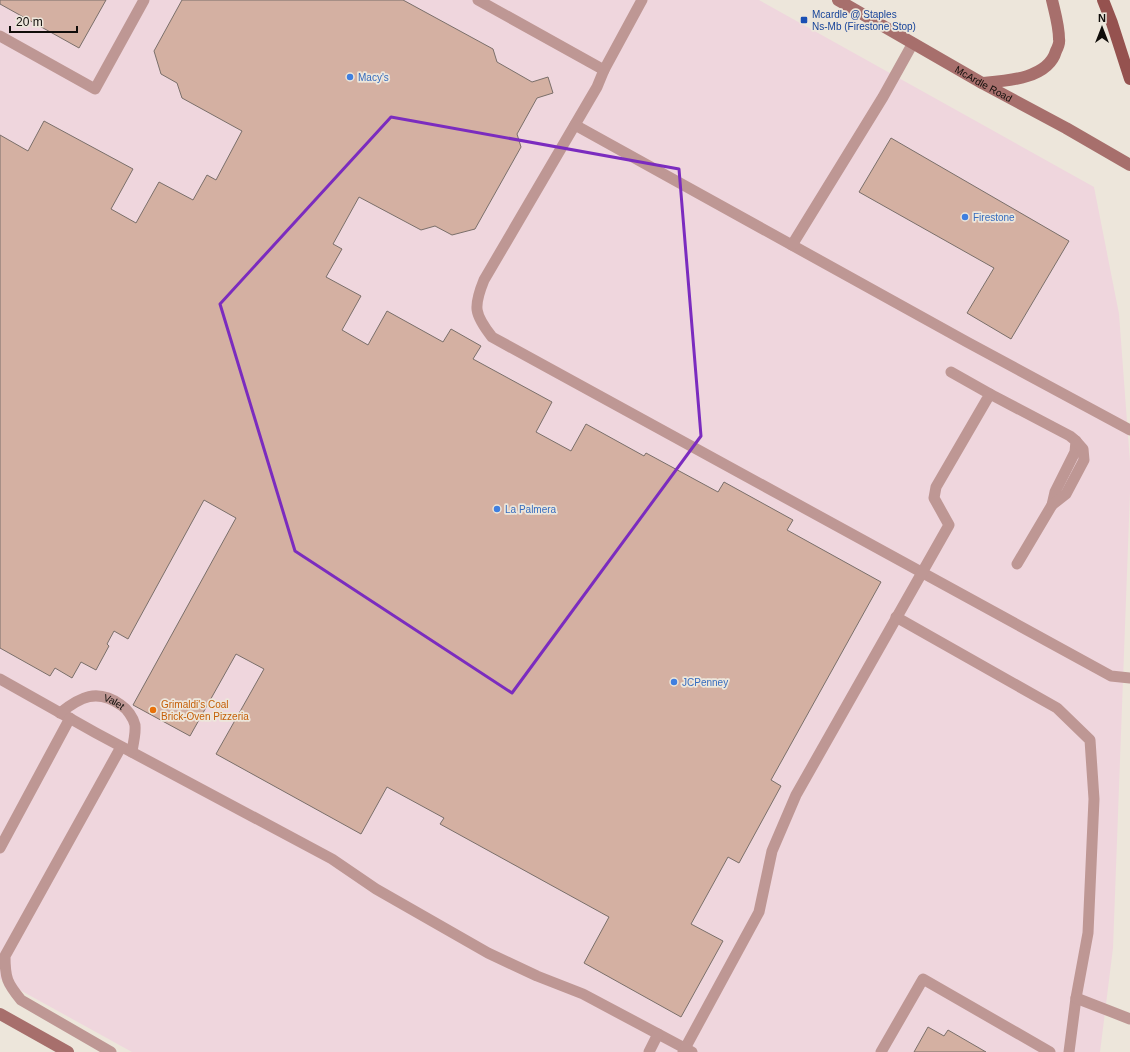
<svg xmlns="http://www.w3.org/2000/svg" width="1130" height="1052" font-family="Helvetica,sans-serif">
  <style>
    .commercial { fill: #efd6dd }
    .building { fill: #d4b0a2; stroke: #7a6f6a }
    .lines { fill: none; stroke-linecap: round; stroke-linejoin: round }
    .lane { stroke: #be9794; stroke-width: 11 }
    .secondary { stroke: #a76f6c; stroke-width: 12 }
    .primary { stroke: #95524f; stroke-width: 12 }
    .marked { fill: none; stroke: #7b2cbf; stroke-width: 3; stroke-linejoin: round }
    .transit-dot { fill: #1a4fb4; stroke: #ede6db; stroke-width: 1.5 }
    .shop-dot { fill: #3f7fe0; stroke: #ede6db; stroke-width: 1.5 }
    .food-dot { fill: #e8710a; stroke: #ede6db; stroke-width: 1.5 }
    .labels { text-anchor: middle; stroke-width: 3.5; stroke-linejoin: round; paint-order: stroke }
    .transit-label { font-size: 10px; fill: #164399; stroke: #ede6db; text-anchor: start }
    .shop-label { font-size: 10px; fill: #366cbe; stroke: #ede6db; text-anchor: start }
    .street-label { font-size: 10px; fill: #100d0a; stroke: #ede6db }
    .food-label { font-size: 10px; fill: #c56008; stroke: #ede6db; text-anchor: start }
  </style>
  <rect width="100%" height="100%" fill="#ede6db"/>
  <path class="commercial" d="M0,0H759L1094,187L1119,314L1130,462V492L1113,948L1100,1052H132L0,979Z"/>
  <path class="building" d="M0,0H106L79,48L0,4Z
    M182,0H403L493,49L497,62L532,82L548,77L553,93L537,98L517,134L521,147L475,229L452,235L435,226L421,230L359,197L333,244L342,249L326,277L361,296L342,330L368,345L387,311L443,342L451,329L481,346L473,359L552,402L536,432L571,451L586,424L644,456L646,453L718,492L724,482L793,520L787,530L881,582L771,780L781,786L739,863L728,857L691,924L723,941L681,1017L584,963L609,917L440,824L444,818L387,787L361,834L216,754L264,669L236,654L190,736L133,705L236,518L204,500L128,639L114,631L107,644L109,646L96,670L81,662L72,678L55,668L50,676L0,648V135L28,151L44,121L133,169L111,209L136,223L159,182L193,200L207,175L216,180L242,131L182,98L177,83L161,74L154,51Z
    M891,138L1069,241L1011,339L967,313L994,268L859,192Z
    M928,1027L944,1036L948,1030L986,1052H914Z"/>
  <g class="lines">
    <g class="lane">
      <path d="M478,0L604,70"/>
      <path d="M642,0L604,70L597,87L484,280C473,307 474,314 492,337L1111,676L1130,678"/>
      <path d="M0,36L95,89L144,0"/>
      <path d="M575,125L967,342L1130,430"/>
      <path d="M792,245L883,97L913,43"/>
      <path d="M990,394L1070,436L1076,441L1075,452L1055,492L1052,505L1017,564"/>
      <path d="M1052,505L1066,494L1084,460L1083,449L1076,441"/>
      <path d="M896,617L1057,708L1090,740L1094,799L1088,933L1076,998L1069,1052"/>
      <path d="M0,679L96,733L332,859L376,889L488,953L537,976L583,994L692,1052"/>
      <path id="s1" d="M60,713C80,697 97,688 121,705C127,709 133,717 135,725C136,734 133,743 132,752"/>
      <path d="M0,848L70,718"/>
      <path d="M1076,998L1130,1019"/>
      <path d="M111,1052L21,1000C7,983 5,978 5,956L121,747"/>
      <path d="M649,1052L658,1034"/>
      <path d="M683,1052L759,912L772,851L796,795L949,525L934,498L936,487L990,394L951,372"/>
      <path d="M881,1052L923,979L1050,1052"/>
    </g>
    <g class="secondary">
      <path id="s2" d="M838,0L982,83L1066,128L1130,165"/>
      <path d="M982,83C1006,81 1048,79 1056,51C1058,47 1060,43 1059,39C1059,26 1055,13 1052,0"/>
      <path d="M0,1014L68,1052"/>
    </g>
    <path class="primary" d="M1103,0L1112,23L1130,79"/>
  </g>
  <path class="marked" d="M391,117L679,169L701,436L512,693L295,551L220,304Z"/>
  <rect class="transit-dot" x="800" y="16" width="8" height="8" rx="2"/>
  <g class="shop-dot">
    <circle cx="350" cy="77" r="4"/>
    <circle cx="965" cy="217" r="4"/>
    <circle cx="497" cy="509" r="4"/>
    <circle cx="674" cy="682" r="4"/>
  </g>
  <circle class="food-dot" cx="153" cy="710" r="4"/>
  <g class="labels">
    <g class="transit-label">
      <text x="812" y="18">Mcardle @ Staples<tspan x="812" dy="12">Ns-Mb (Firestone Stop)</tspan></text>
    </g>
    <g class="shop-label">
      <text x="358" y="81">Macy's</text>
      <text x="973" y="221">Firestone</text>
      <text x="505" y="513">La Palmera</text>
      <text x="682" y="686">JCPenney</text>
    </g>
    <g class="street-label">
      <text dy="4" stroke="none"><textPath href="#s2" startOffset="168">McArdle Road</textPath></text>
      <text dy="4" stroke="none"><textPath href="#s1" startOffset="60">Valet</textPath></text>
    </g>
    <g class="food-label">
      <text x="161" y="708">Grimaldi's Coal<tspan x="161" dy="12">Brick-Oven Pizzeria</tspan></text>
    </g>
  </g>
  <g transform="translate(1102 28)" stroke="#ede6db" stroke-width="3" paint-order="stroke">
  <path d="M0-3L7 15L0 10L-7 15Z" fill="#100d0a"/>
  <text y="-6" font-size="11" font-weight="bold" text-anchor="middle" fill="#100d0a">N</text>
  </g>
  <path d="M10 26v6h67v-6" fill="none" stroke="#100d0a" stroke-width="2"/>
  <text x="16" y="26" font-size="12" fill="#100d0a" stroke="#ede6db" stroke-width="3" paint-order="stroke">20 m</text>
</svg>
